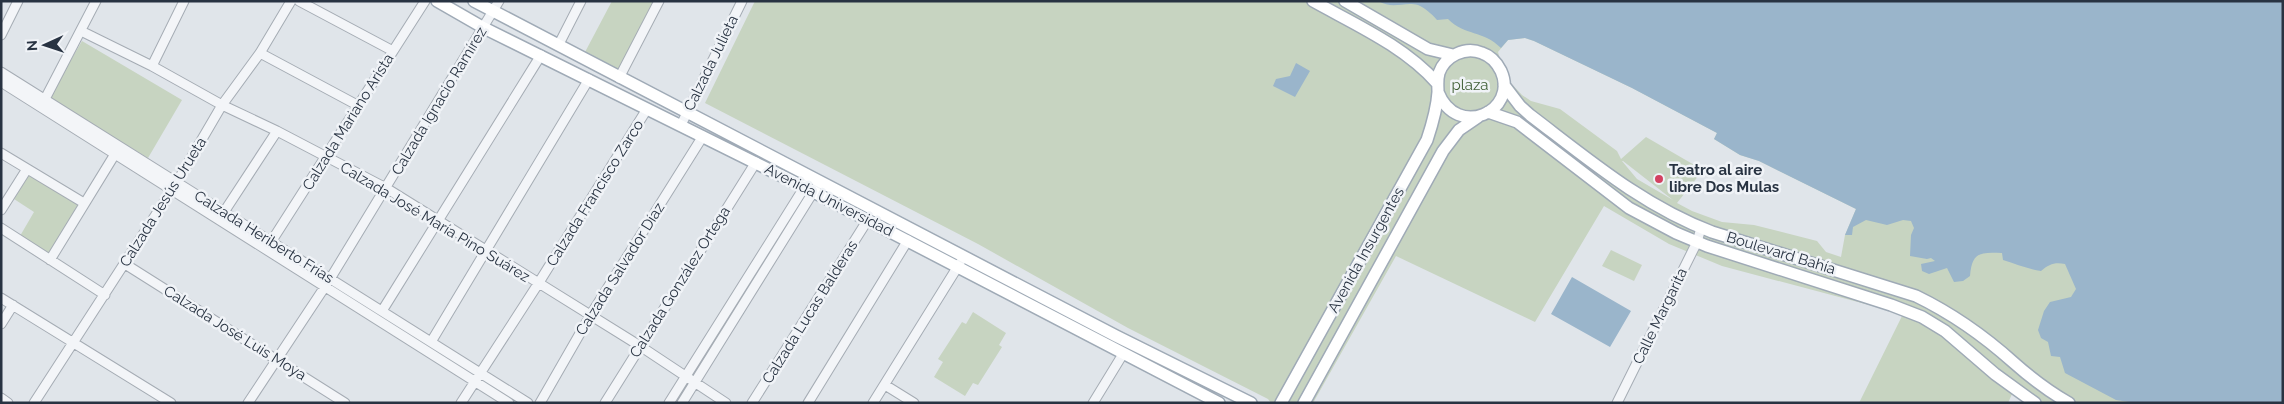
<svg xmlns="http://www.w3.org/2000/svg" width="2284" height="404" font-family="Raleway,sans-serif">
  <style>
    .green { fill: #c7d4c1; fill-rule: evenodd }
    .water { fill: #9ab5cb }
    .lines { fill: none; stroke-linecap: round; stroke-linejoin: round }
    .minor-casing { stroke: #a5acb4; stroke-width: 11 }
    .major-casing { stroke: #9faab6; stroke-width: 14 }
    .minor { stroke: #f3f5f8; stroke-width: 9 }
    .major { stroke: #fff; stroke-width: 11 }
    .poi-dot { fill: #d34160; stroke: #f0f3f7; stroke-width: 2 }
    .labels { text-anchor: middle; stroke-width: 5; stroke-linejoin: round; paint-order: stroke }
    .street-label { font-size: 15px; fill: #283342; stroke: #f0f3f7 }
    .park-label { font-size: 15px; fill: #3f5e35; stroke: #f0f3f7 }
    .poi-label { font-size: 15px; font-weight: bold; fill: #283342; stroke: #f0f3f7; text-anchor: start }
  </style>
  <rect width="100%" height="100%" fill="#e0e5ea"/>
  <path class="green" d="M612,1H655L618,75L584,54Z
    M755,1H2283V403H2026L2012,394L2008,403H1859L1903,314L1722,266L1669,244L1604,206L1535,322L1396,256L1313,403H1271L1268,399L1128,328L978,244L705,103ZM1525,38L1534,41L1632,88L1717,133L1714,139L1740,155L1759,161L1856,209L1845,235L1841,257L1826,252L1817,241L1754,225L1722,222L1692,211L1677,203L1703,170L1646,137L1621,159L1617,151L1560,109L1531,101L1522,95L1506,78L1498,52L1508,40ZM1622,161H1623L1673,200L1637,179Z
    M82,41L182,100L148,158L48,99Z
    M29,175L81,207L51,256L20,236L34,212L14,199Z
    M1611,250L1642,265L1634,281L1602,266Z
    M973,312L1006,333L999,345L1002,347L978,385L973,383L965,396L934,377L943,362L938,359L962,322L966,324Z"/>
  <path class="water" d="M1378,1H2283V403H2136L2116,400L2065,373L2060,357L2051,356L2048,342L2041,338L2038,330L2044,311L2050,302L2071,297L2076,289L2065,264C2055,262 2049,264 2041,271C2028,269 2016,264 2003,260L2002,253C1980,252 1972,252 1970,276L1963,281L1954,282L1947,268L1929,274L1922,271L1921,264L1935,261L1931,258L1927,259L1910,256L1911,235L1914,228L1911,221L1903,220L1887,225L1866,220L1853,227L1852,235H1845L1856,209L1759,161L1740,155L1714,139L1717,133L1632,88L1534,41L1525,38L1508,40L1501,48C1483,30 1465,36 1448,19L1437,20C1432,14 1425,8 1418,5C1404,1 1394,10 1378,1Z
    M1296,63L1310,71L1295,97L1273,86L1276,79L1290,76Z
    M1572,277L1631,311L1610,347L1551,314Z"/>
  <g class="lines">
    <g class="minor-casing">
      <path id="minor" d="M299,1L393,51
        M81,31L152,66L222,105L277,131L386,188L640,346L726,403
        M1,35L18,1
        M559,44L581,1
        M260,53L359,106
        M152,66L184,1
        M1,72L528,403
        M619,78L659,1
        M1,82L509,403
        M45,99L96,1
        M681,125L742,1
        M1,153L84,203
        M1,210L27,169
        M224,212L277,131
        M1,228L105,295
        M271,242L425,1
        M50,260L115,154
        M125,264L345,403
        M1,298L171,403
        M382,311L541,55
        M1,324L13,305
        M431,342L589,79
        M885,385L914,403
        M1,398L8,403
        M34,403L177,182L222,105L260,53L291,1
        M248,403L330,279L499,1
        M461,403L538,284L647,109
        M540,403L590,316L703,136
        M605,403L756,162
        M669,403L807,183
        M682,403L820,181
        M752,403L867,221
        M808,403L908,240
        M873,403L960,263
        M1093,403L1123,354
        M1617,403L1697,242L1701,228"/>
    </g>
    <g class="major-casing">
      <path id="major" d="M437,1L484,28L804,187L1219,403
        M474,1L1116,336L1251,403
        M1313,1C1356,25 1404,46 1437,83
        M1345,1L1428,49L1453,55
        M1504,85L1520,106L1530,115C1588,159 1643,206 1712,232L1916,296C1951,313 1984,336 2013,362C2031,378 2048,391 2069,403
        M1488,112L1517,122L1629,208L1676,233L1707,246L1891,305L1922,317L1945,331L1995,374L2035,403
        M1281,403L1427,140C1432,125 1437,108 1438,92C1438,86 1437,80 1439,73C1445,56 1465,46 1482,53C1491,56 1497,63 1501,71C1519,111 1457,140 1438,92
        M1304,403L1443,151L1459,130L1478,117"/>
    </g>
    <use href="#minor" class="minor"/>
    <use href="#major" class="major"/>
  </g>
  <circle class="poi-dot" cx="1659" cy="179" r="5"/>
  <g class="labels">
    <g class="street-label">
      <text transform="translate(711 63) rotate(-64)" y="5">Calzada Julieta</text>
      <text transform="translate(439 101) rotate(-59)" y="5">Calzada Ignacio Ramírez</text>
      <text transform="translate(348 122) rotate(-58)" y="5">Calzada Mariano Arista</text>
      <text transform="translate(595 193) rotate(-58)" y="5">Calzada Francisco Zarco</text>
      <text transform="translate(829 200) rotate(27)" y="5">Avenida Universidad</text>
      <text transform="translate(163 202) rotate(-58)" y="5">Calzada Jesús Urueta</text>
      <text transform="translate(435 222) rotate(31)" y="5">Calzada José María Pino Suárez</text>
      <text transform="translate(264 237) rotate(32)" y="5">Calzada Heriberto Frías</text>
      <text transform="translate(1366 250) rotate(-61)" y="5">Avenida Insurgentes</text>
      <text transform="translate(1781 253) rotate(17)" y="5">Boulevard Bahía</text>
      <text transform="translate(620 269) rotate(-58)" y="5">Calzada Salvador Díaz</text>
      <text transform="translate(680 282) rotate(-58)" y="5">Calzada González Ortega</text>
      <text transform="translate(810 312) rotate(-58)" y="5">Calzada Lucas Balderas</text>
      <text transform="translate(1660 316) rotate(-64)" y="5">Calle Margarita</text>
      <text transform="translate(235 333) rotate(32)" y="5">Calzada José Luis Moya</text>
    </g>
    <g class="park-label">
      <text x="1470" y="90">plaza</text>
    </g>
    <g class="poi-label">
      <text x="1669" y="175">Teatro al aire<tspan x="1669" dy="17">libre Dos Mulas</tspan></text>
    </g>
  </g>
  <rect width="2284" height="404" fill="none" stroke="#283342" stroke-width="5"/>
  <g transform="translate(45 45) rotate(267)" stroke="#f0f3f7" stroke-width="4" paint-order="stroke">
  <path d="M0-4L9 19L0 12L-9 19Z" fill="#283342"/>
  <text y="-8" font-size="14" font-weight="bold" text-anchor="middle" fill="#283342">N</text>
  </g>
</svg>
